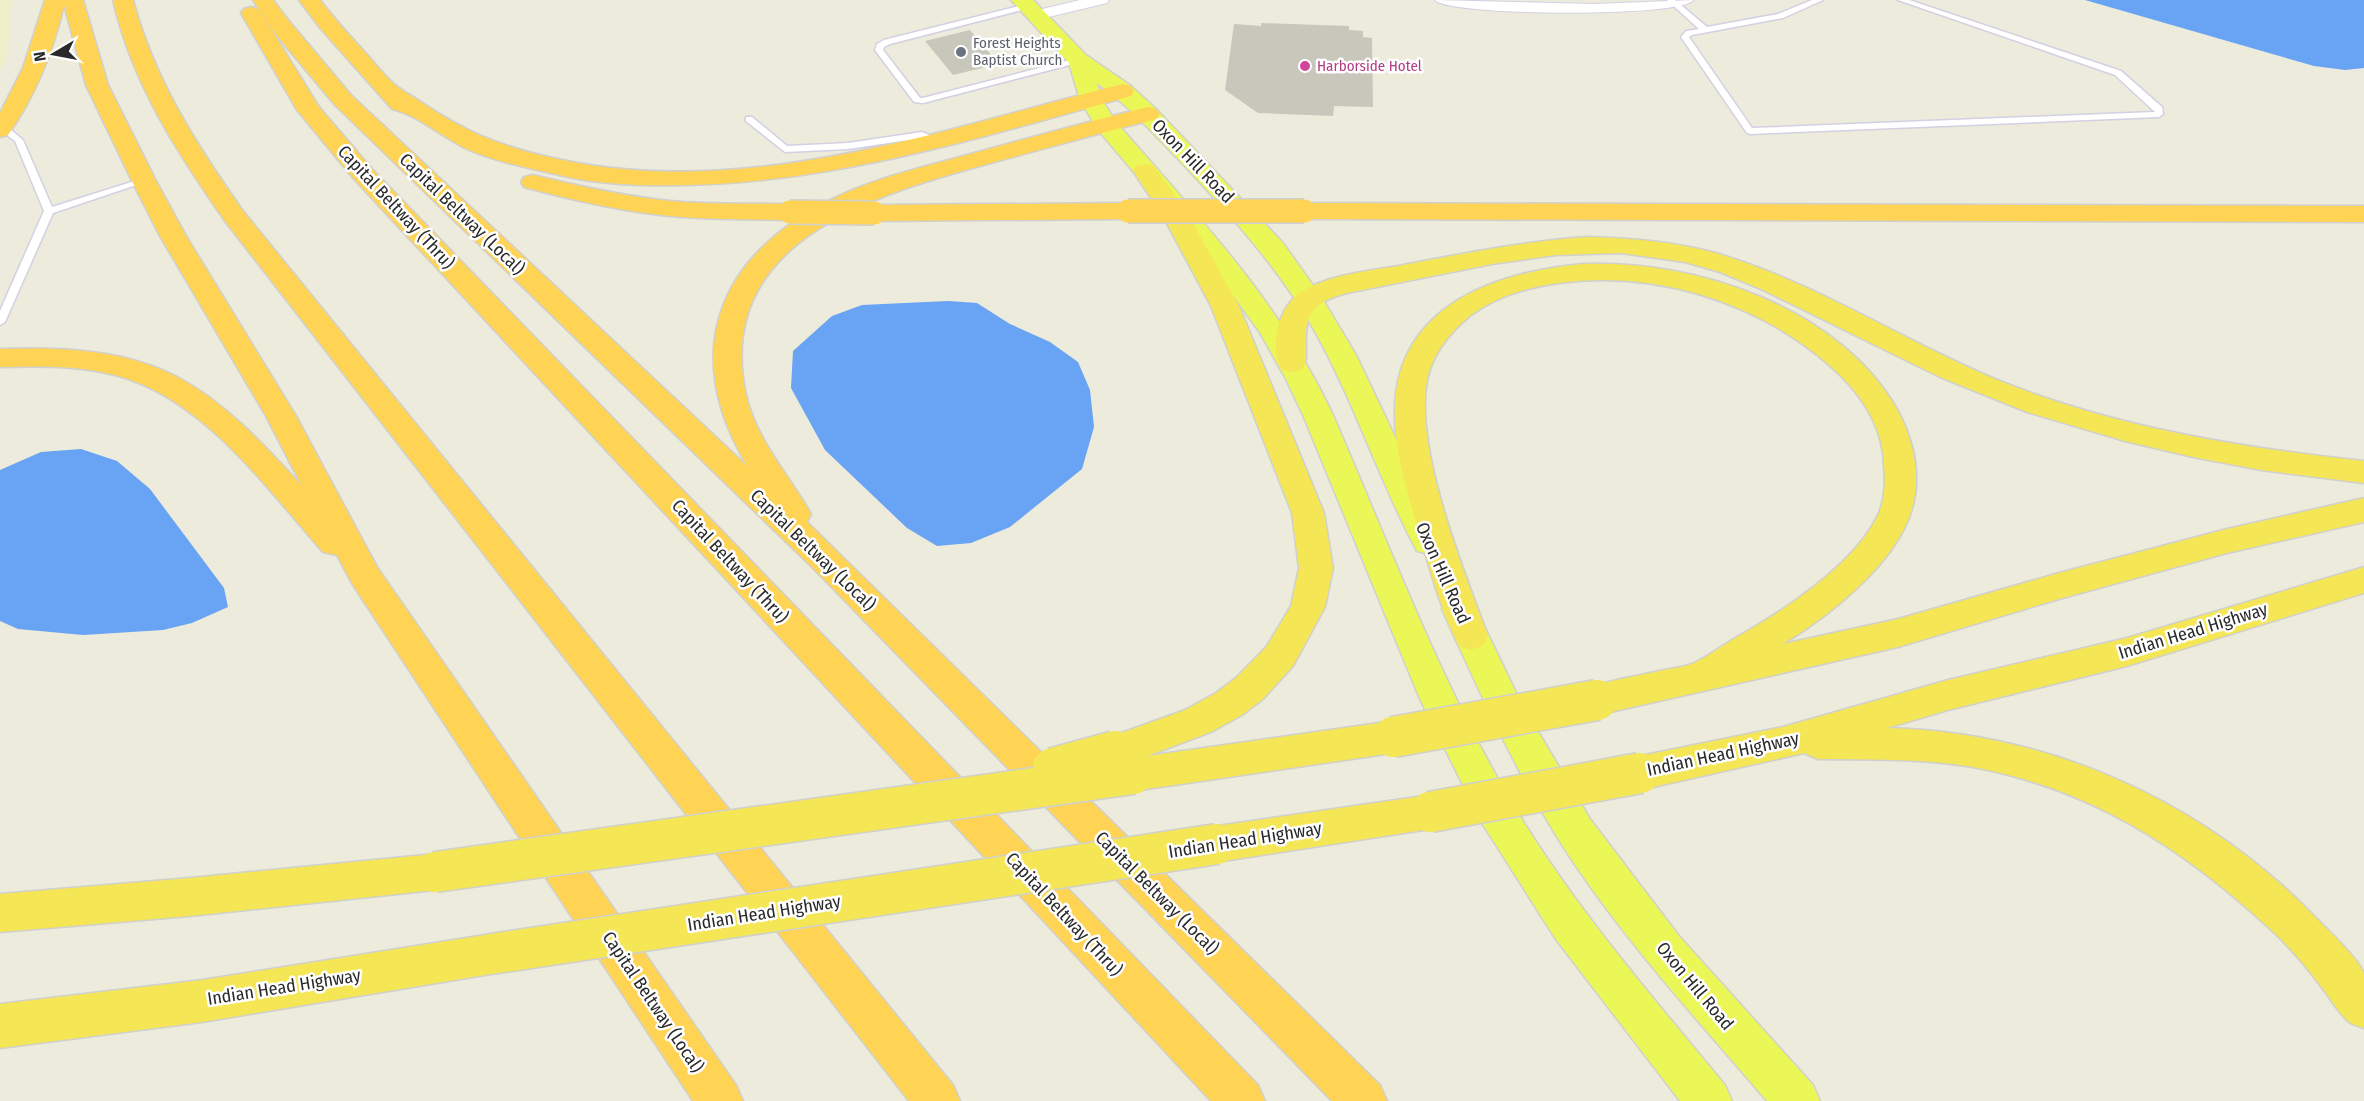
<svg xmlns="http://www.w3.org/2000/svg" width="2364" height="1101" font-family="'Fira Sans Condensed',sans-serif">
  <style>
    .education { fill: #efefc9 }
    .water { fill: #69a3f4 }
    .building { fill: #c8c7bb }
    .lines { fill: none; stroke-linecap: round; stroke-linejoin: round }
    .service-casing { stroke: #d3d0e3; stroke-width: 3 }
    .minor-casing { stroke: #d3d0e3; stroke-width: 2 }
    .primary-casing { stroke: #d0d0d0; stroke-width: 3 }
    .trunk-casing { stroke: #d0d0d0; stroke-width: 3 }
    .motorway-casing { stroke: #d0d0d0; stroke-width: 3 }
    .service { fill: #fff; fill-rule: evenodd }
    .minor { fill: #fff; fill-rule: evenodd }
    .primary { fill: #eaf756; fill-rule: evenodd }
    .trunk { fill: #f4e655; fill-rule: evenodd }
    .motorway { fill: #ffd454; fill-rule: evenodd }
    .trunk-bridge-casing { stroke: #d0d0d0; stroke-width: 43; stroke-linecap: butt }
    .motorway-bridge-casing { stroke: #d0d0d0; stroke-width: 26; stroke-linecap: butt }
    .trunk-bridge { stroke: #f4e655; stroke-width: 40 }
    .motorway-bridge { stroke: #ffd454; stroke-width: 23 }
    .worship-dot { fill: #6b7280; stroke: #fff; stroke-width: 2 }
    .hotel-dot { fill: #d1479c; stroke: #fff; stroke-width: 2 }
    .labels { text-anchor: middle; stroke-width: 5; stroke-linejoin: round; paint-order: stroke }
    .far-worship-label { font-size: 15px; fill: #5b616d; stroke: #fff; text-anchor: start }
    .far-hotel-label { font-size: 15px; fill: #b23c85; stroke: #fff; text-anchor: start }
    .street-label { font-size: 18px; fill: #2a2a2a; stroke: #fff }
  </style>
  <rect width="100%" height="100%" fill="#edebdb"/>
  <path class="education" d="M0,0H11L8,53L0,70Z"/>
  <path class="water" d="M2085,0H2364V68L2345,70L2314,66Z
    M948,301L977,303L1010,324L1050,342L1078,362L1090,390L1094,427L1082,469L1010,527L971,543L937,546L907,528L825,450L791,388L793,351L832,316L862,305Z
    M81,449L117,461L150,489L224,588L228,607L192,623L163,630L83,635L18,629L0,621V470L41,452Z"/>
  <path class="building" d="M1261,23L1349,26V30L1363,31V37L1372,38L1373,107L1334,106L1333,116L1258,113L1225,90L1234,24L1261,26Z
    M970,30L999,64L953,75L925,41Z"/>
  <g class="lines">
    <g class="service-casing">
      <path id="service" d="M1667,0H1675L1707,27L1778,14L1812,0H1823L1783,18L1692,35L1689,37L1752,128L2155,112L2115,75L1898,0H1909L2121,71L2162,107L2163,114L2159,117L1750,134L1747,133L1681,37L1686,31L1699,29Z
        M1027,4H1030V8L890,44L884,47L883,50L920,98H923L1078,58L1082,60L1081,62L923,103L914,102L875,50L877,44L884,40Z
        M746,117H752L787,146L848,143L922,132L942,140L938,143L922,138L848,149L785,152L746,121Z
        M0,125H5L23,140L52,207L141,179H147L148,181L53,213L5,322L0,325V311L44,211L15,141L0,130Z"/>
    </g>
    <g class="minor-casing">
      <path id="minor" d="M1080,0H1109L1107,3L1036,20L1028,15L1030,12Z
        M1435,0L1595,4L1694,0C1679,18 1448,16 1435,0Z"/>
    </g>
    <g class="primary-casing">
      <path id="primary" d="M1011,0H1033L1086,55L1131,86L1156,109L1283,243L1322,298L1356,355L1445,542L1441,551L1429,554L1417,551C1383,488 1360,419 1328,356C1291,281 1236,221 1180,161C1153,133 1128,105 1097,83L1102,100L1116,122C1196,214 1280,302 1333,415C1389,544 1438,677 1509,798C1570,902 1649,993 1725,1085L1732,1101H1680L1555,938L1482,823L1420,699L1303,415L1286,379L1259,331L1196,245L1098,130L1080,100L1069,63Z
        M1459,596L1471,599L1521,703L1590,819L1679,936L1813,1085L1820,1101H1767C1696,1018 1621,937 1562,845C1515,770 1478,689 1442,609L1447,599Z"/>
    </g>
    <g class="trunk-casing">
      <path id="trunk" d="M1145,164L1154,166L1190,218L1239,306L1324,513L1333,568L1325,607L1320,616L1293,666L1263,699L1242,715L1211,732L1147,756L1393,721L1406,726L1412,737L1406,748L1393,753L1133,791L1120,786L1114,774L1118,766L1102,762L1096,751L1102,740L1185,710L1216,693L1237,677L1267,646L1291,606L1299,568L1292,513L1211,306L1164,218L1133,171L1136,166Z
        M1588,237C1633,238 1676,242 1719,254C1819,284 1908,344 2005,383C2119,428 2243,448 2364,461V483L2261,470L2193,457L2125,441L2027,412L1940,377L1761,289L1720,272L1685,262L1621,253L1556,255L1492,264L1347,293C1314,302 1304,312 1306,347C1306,356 1307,362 1302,370L1292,372L1282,370C1268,347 1279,306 1301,292C1328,275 1367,271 1398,266C1461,254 1524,241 1588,237Z
        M1583,264C1695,259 1841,308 1898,411C1914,442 1922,478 1911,512C1894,565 1829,616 1783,644L1898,619L2059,573L2227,529L2364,498V522L2227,553L2059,599L1898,647L1597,715L1584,711L1579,700L1584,689C1610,680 1637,676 1664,670C1673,668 1685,667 1694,663C1707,657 1719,648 1732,640C1780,613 1854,566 1878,515C1887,496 1885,473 1883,453C1878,417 1855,387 1828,364C1755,301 1654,270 1559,283C1528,287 1497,296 1471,315C1450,332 1432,354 1427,381C1414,449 1464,571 1488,636L1483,646L1471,650L1459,646C1440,609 1429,565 1417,526C1406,488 1393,445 1395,405C1400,304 1497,272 1583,264Z
        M2364,567V593L2127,666L1948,710L1887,728C2049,732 2204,801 2317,919C2327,929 2361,961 2364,974C2364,987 2364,1014 2364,1028C2359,1026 2352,1025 2348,1021C2337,1011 2329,996 2320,985C2305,965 2287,944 2268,927C2181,847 2091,789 1973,767C1922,758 1869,760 1818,759L1804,753L1640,790L1627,785L1621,773L1627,761L1640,756L1783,727L1948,680L2127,638Z
        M1430,795L1444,800L1449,812L1444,824L1430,829L1217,862L1203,857L1197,844L1203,831L1217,826Z
        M435,854L449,859L455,872L449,885L435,890L190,916L0,932V894L190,878Z
        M491,934L506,940L512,954L506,968L491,974L202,1022L0,1048V1004L202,980Z"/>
    </g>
    <g class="motorway-casing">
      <path id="motorway" d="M45,0H83L108,85L156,181L186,236L296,416L377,567L736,1085L743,1101H693L353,585L337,555L323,552C269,491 210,408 131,380C91,365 42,366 0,367V349C59,347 126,349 179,378C227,404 265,446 302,486L266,416L160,236L132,181L86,85L64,5C53,52 36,95 8,135L0,137V113L23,68Z
        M113,0H133C154,79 196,144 243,211L953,1085L960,1101H909L225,221C177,152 132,83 113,0Z
        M253,0H273L289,21L351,95L748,467C685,362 709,268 817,207C863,181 916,169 967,155C1018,141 1069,127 1120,114L1148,107L1156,109L1160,114L1156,119C1103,132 1051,147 998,161C885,192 715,236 745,390C754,438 788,473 811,514L807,522L1380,1085L1387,1101H1332L812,567L335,105L273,31Z
        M299,0H320C335,20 353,39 370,58C378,67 386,77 395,85C403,91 413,97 421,102C463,130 492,143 540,155C737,205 934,131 1123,84L1131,86L1134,91L1131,96C985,136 838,182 686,185C648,186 606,185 568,177C535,169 498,163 467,149C442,137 418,115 392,109L321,29Z
        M251,7L258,9L261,13L319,107L372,169L1258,1085L1265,1101H1211L354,179L297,110L241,13L244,9Z
        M533,175C578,186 623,196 670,201C710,205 750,203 790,204L799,207L803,212L799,217L790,220C750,219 710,220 670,216C620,211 572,200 524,187L521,182L524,177Z
        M1128,203L1137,206L1141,211L1137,216L1128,219L874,221L865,218L861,213L865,208L874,205Z
        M1304,203L2364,206V222L1304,219L1295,216L1291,211L1295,206Z"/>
    </g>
    <use href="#service" class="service"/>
    <use href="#minor" class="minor"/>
    <use href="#primary" class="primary"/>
    <use href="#trunk" class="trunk"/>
    <use href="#motorway" class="motorway"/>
    <g class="trunk-bridge-casing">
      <path id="trunk-bridge" d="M1393,737L1597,700
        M1053,768L1115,751
        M1430,812L1640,773
        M435,872L1133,774
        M491,954L1217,844"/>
    </g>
    <g class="motorway-bridge-casing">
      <path id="motorway-bridge" d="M1128,211H1304
        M790,212L874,213"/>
    </g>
    <use href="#trunk-bridge" class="trunk-bridge"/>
    <use href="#motorway-bridge" class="motorway-bridge"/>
  </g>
  <circle class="worship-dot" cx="961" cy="52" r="6"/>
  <circle class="hotel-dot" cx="1305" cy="66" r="6"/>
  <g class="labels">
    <g class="far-worship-label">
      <text x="973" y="48">Forest Heights<tspan x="973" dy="17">Baptist Church</tspan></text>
    </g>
    <g class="far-hotel-label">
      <text x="1317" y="71">Harborside Hotel</text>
    </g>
    <g class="street-label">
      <text transform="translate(1193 161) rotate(46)" y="6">Oxon Hill Road</text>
      <text transform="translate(396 207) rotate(47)" y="6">Capital Beltway (Thru)</text>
      <text transform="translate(462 214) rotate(44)" y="6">Capital Beltway (Local)</text>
      <text transform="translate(813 550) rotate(44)" y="6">Capital Beltway (Local)</text>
      <text transform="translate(730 561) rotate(47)" y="6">Capital Beltway (Thru)</text>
      <text transform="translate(1443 573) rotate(66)" y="6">Oxon Hill Road</text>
      <text transform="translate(2193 631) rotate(-17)" y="6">Indian Head Highway</text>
      <text transform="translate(1723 754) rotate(-12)" y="6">Indian Head Highway</text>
      <text transform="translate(1245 840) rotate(-9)" y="6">Indian Head Highway</text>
      <text transform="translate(1157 893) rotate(45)" y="6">Capital Beltway (Local)</text>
      <text transform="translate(764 913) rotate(-9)" y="6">Indian Head Highway</text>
      <text transform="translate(1064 914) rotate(47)" y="6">Capital Beltway (Thru)</text>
      <text transform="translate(1695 986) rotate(50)" y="6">Oxon Hill Road</text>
      <text transform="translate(284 987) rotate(-9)" y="6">Indian Head Highway</text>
      <text transform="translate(653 1002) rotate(56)" y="6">Capital Beltway (Local)</text>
    </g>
  </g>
  <g transform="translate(54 54) rotate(260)" stroke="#ffffff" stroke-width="4.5" paint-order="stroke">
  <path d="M0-4.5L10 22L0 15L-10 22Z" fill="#2a2a2a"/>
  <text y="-9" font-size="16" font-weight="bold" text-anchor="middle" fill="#2a2a2a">N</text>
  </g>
</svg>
